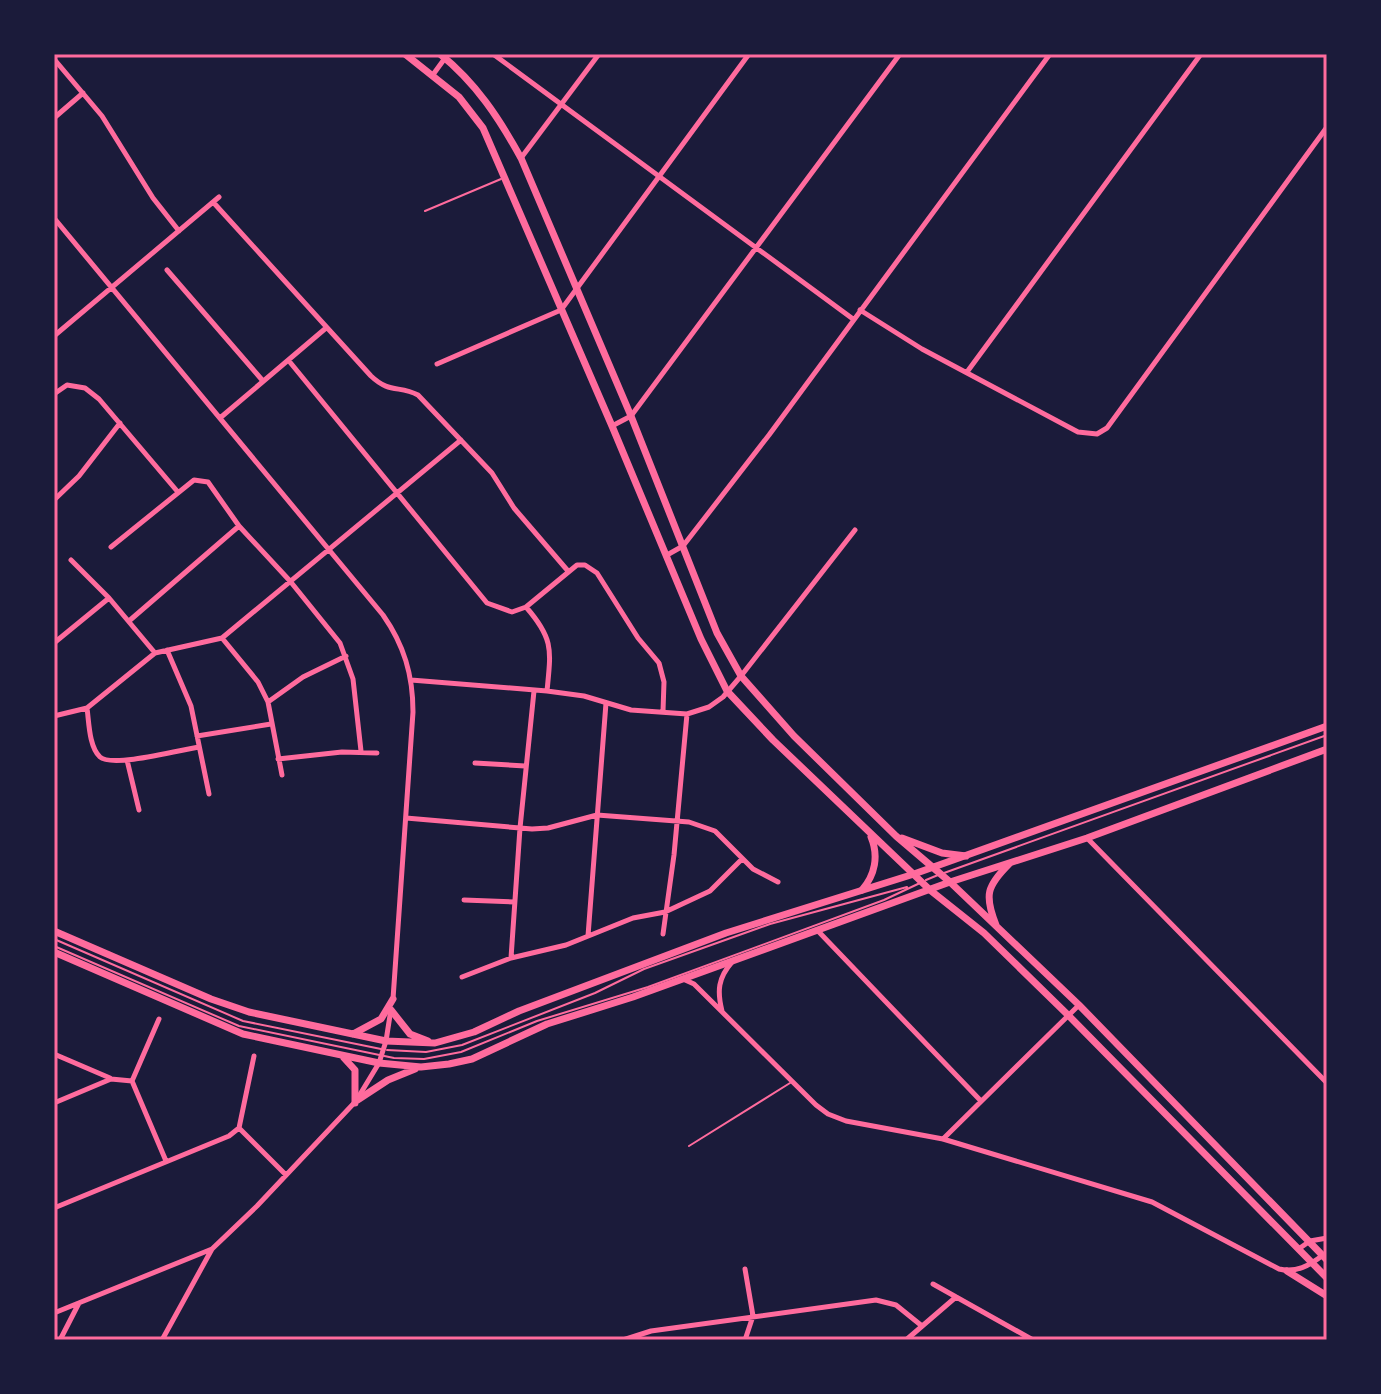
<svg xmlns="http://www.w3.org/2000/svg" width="1381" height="1394" font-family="'Fira Sans',sans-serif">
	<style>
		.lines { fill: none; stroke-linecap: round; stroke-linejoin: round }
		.service { stroke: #ff6b9d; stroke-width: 2 }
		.minor { stroke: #ff6b9d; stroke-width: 5 }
		.secondary { stroke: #ff6b9d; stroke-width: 7 }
		.primary { stroke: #ff6b9d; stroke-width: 7 }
		.neatline { fill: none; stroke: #ff6b9d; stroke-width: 3 }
	</style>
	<rect width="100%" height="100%" fill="#1b1b3a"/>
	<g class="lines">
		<path class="service" d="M 425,211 L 501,179
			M 944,873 L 1327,735
			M 926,880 L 938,875
			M 54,939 L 243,1021 L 381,1049
			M 54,946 L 239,1026 L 394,1058 L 424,1059 L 461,1052 L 537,1021 L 648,987 L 884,900 L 920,883
			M 387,1050 L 426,1052 L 462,1045 L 595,993 L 644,969 L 770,924 L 907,887
			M 689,1146 L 790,1083"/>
		<path class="minor" d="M 493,54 L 853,319
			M 54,59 L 102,116 L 153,198 L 179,231
			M 432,76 L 448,54
			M 54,118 L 83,93
			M 521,158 L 599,54
			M 213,202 L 371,376 C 390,394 399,385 418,395 L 492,473 L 514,508 L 568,571
			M 54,218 L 383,615 C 404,645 413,675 413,712 L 393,999
			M 167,270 L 263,381
			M 860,310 L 922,349 L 1078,432 L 1097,434 L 1107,428 L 1327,127
			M 54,336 L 219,197
			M 289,361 L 487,603 L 512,612 L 526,607 C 554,639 551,650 547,691
			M 437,364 L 561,310 L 749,54
			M 967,372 L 1201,54
			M 54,394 L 67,385 L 85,388 L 99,399 L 177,491
			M 220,418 L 326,328
			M 612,426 L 631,416 L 900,54
			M 54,500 L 79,476 L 120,423
			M 111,547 L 194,480 L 208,482 L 239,526 L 290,581 L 340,643 L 353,679 L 361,751
			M 667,555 L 683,546 L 769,435 L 1050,54
			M 71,560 L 109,598 L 155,653
			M 526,607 L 577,565 L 585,565 L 597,573 L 638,638 L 659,663 L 664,682 L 663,711
			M 129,621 L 239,526
			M 222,638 L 258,682 L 268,702 L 282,775
			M 54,643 L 109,598
			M 167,650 L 191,706 L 209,794
			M 411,680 L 547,691 L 584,696 L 631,710 L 687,714 L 709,707 L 723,697 L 741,676 L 855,530
			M 268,702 L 303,677 L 346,656
			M 87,708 C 89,722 89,747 100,757 C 112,768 180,750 199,747
			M 54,716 L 87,708 L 155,653 L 222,638 L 461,440
			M 197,736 L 271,724
			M 278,759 L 342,752 L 377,753
			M 127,760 L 139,810
			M 475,763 L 525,766
			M 406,818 L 532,829 L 548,828 L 597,815 L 689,822 L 715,831 L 753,869 L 778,882
			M 1087,838 L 1327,1083
			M 464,900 L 514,902
			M 818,931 L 980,1100
			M 663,934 L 674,855 L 687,714
			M 588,936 L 606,703
			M 511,958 L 520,828 L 534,691
			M 462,977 L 511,958 L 566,945 L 633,918 L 665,912 L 710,891 L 742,859
			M 683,979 L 694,984 L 816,1105 L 828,1114 L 846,1121 L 943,1139 L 1152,1202 L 1279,1269 C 1296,1273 1309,1266 1323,1255
			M 722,1011 C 717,991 718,978 732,962
			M 159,1019 L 132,1081 L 166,1161
			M 54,1054 L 110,1078
			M 254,1056 L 239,1128 L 286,1175
			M 54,1103 L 111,1079 L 132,1081
			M 943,1139 L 1079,1005
			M 54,1208 L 229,1136 L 239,1128
			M 1300,1248 L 1310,1241 L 1327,1238
			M 745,1269 L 753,1316 L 745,1340
			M 933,1284 L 1033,1340
			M 54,1313 L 212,1249
			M 60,1340 L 79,1303
			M 162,1340 L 212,1249 L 257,1206 L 356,1101 L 379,1063 L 386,1041 L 391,1009
			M 623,1340 L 651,1331 L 876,1300 L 896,1305 L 922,1326
			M 906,1340 L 956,1297"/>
		<path class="secondary" d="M 54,931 L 211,999 L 249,1012 L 386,1041 L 435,1043 L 474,1032 L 519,1011 L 726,933 L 914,874 L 1327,726
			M 54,952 L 243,1034 L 379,1063 L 421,1067 L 449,1064 L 472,1059 L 547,1024 L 633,997 L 950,882 L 1087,838 L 1327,749
			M 391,1010 L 410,1034 L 428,1041
			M 353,1034 L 381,1019 L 393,999
			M 344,1058 L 355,1070 L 355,1103
			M 356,1101 L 388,1080 L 415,1069"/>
		<path class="primary" d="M 405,54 L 459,97 L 483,128 L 612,426 L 701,639 L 727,691 L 773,740 L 930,890 L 984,933 L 1069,1016 L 1327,1278
			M 440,54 C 476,83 499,118 521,158 L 631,416 L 717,633 L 741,676 L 794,736 L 896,836 L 950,882 L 1079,1005 L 1327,1260
			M 902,838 L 942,853 L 966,856
			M 862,890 C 875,875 879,856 871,837
			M 996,925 C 984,895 987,886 1009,864
			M 1287,1271 L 1327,1296"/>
	</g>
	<rect width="1381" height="1394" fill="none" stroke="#1b1b3a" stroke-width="112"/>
	<rect x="56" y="56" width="1269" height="1282" class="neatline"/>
</svg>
